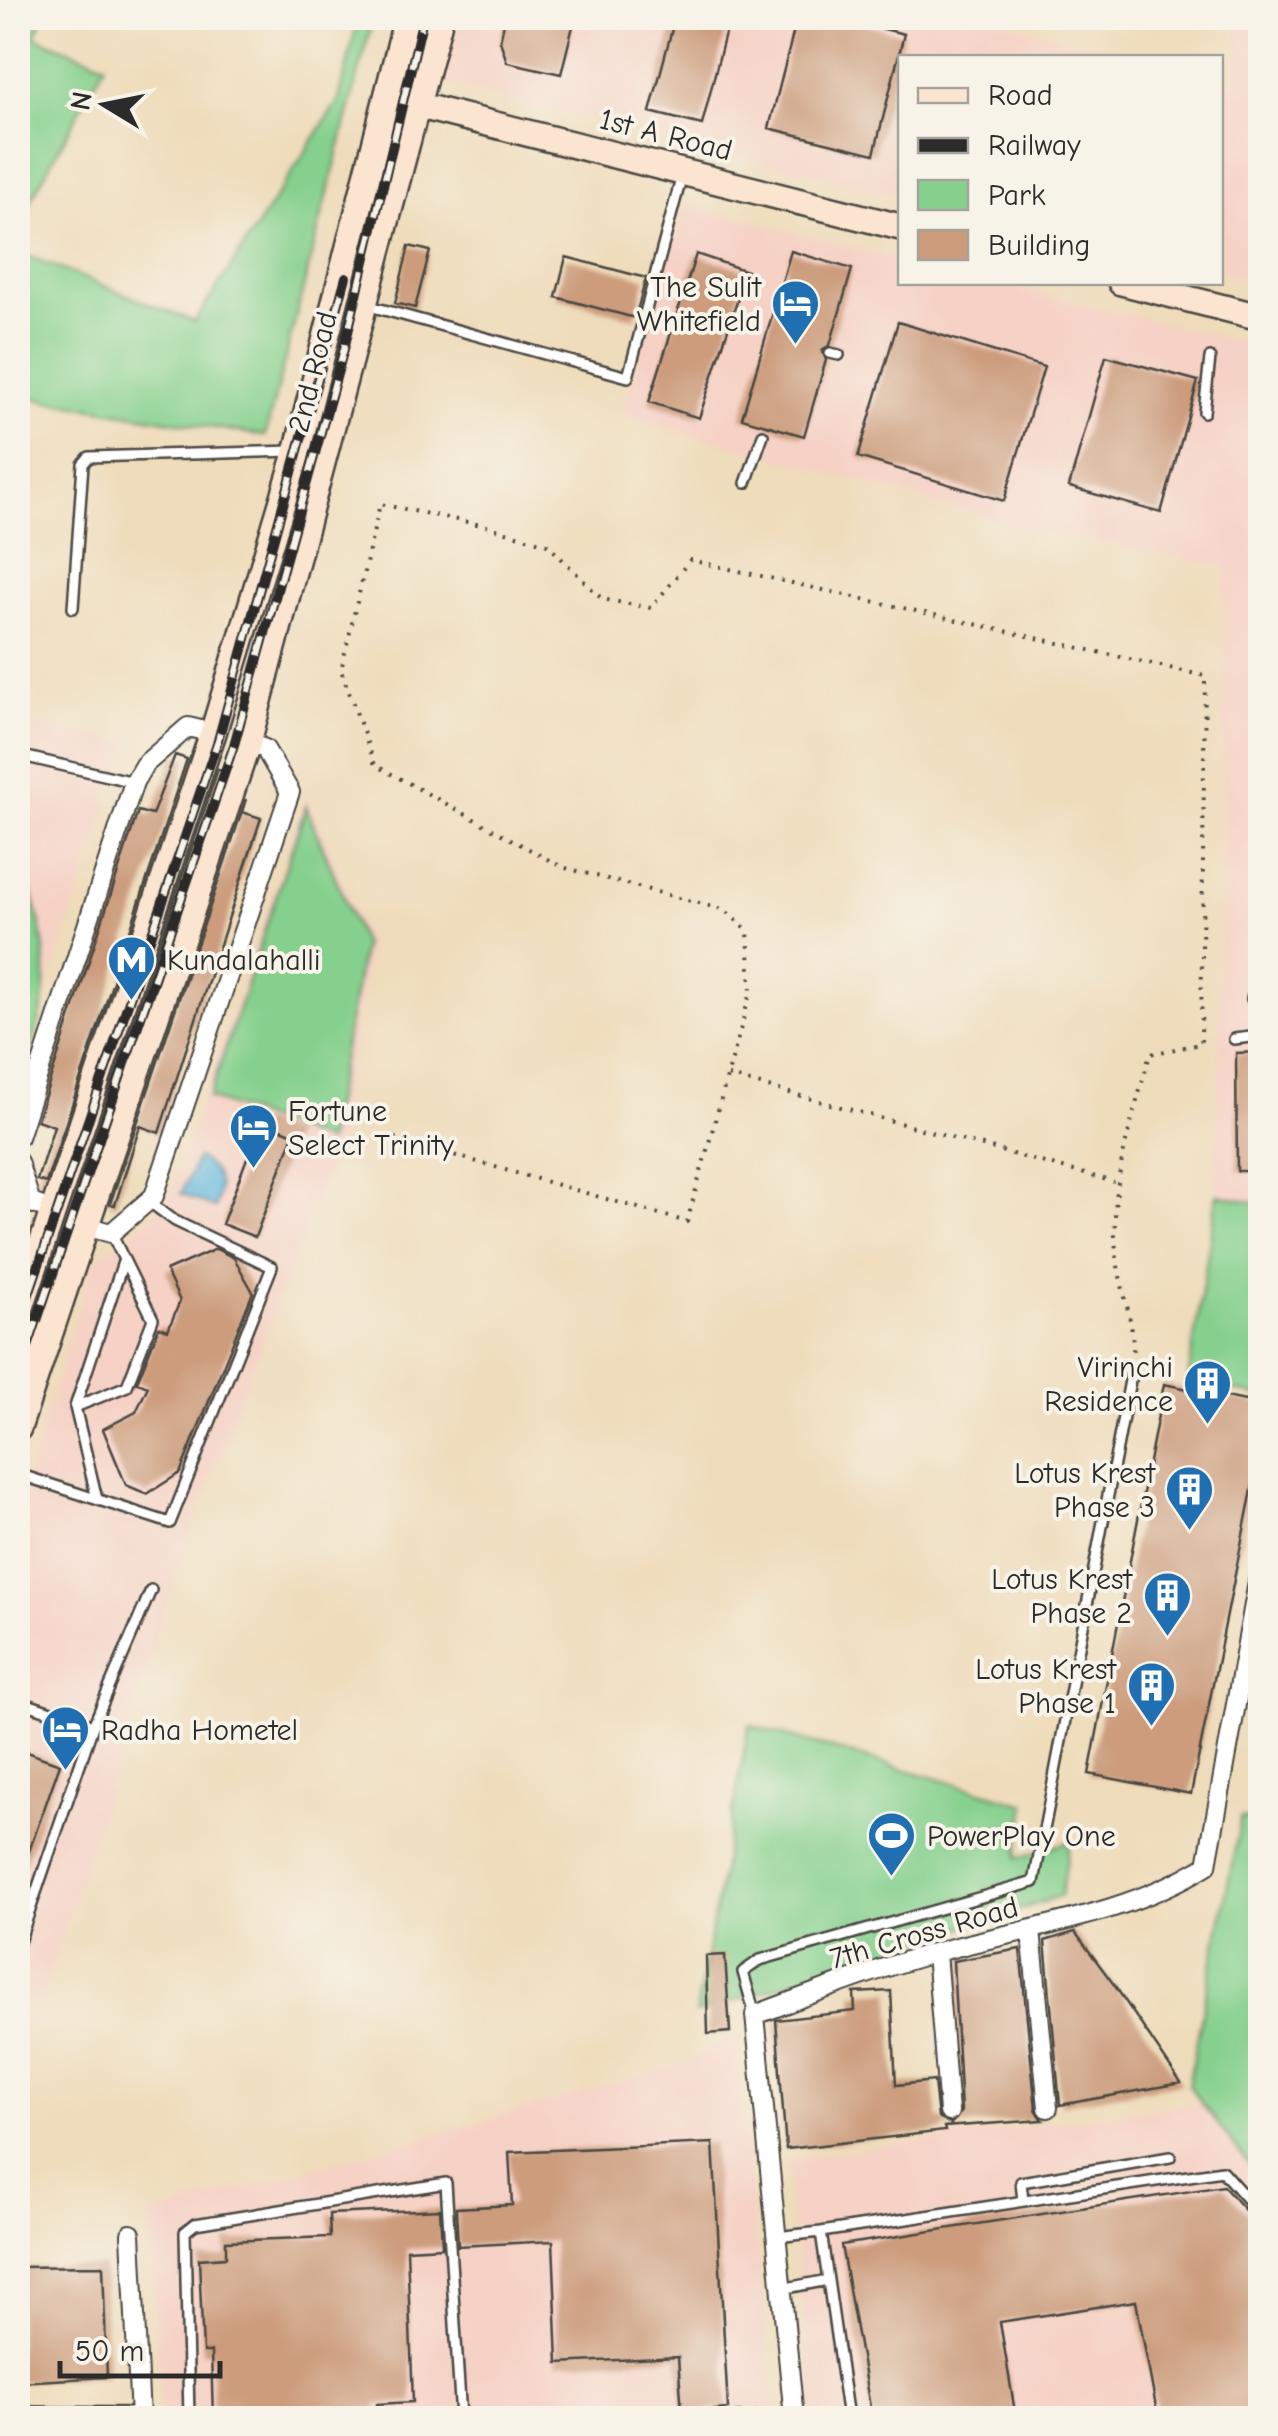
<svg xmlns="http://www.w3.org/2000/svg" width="1278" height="2436" font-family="'Comic Neue',sans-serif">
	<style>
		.built { fill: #f6d1c5 }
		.green { fill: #85d08d; stroke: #587e5c; stroke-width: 2.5 }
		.water { fill: #61b6dd; stroke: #467084; stroke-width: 2.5 }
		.building { fill: #cc9c7d }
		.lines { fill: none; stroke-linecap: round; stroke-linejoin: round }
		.lane-casing { stroke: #484641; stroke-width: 14 }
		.street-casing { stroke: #484641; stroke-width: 22 }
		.secondary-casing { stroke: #484641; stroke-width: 30 }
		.path { stroke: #484641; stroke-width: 4; stroke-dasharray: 2.5 8; stroke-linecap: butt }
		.lane { stroke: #fff; stroke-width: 9 }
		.street { stroke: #fff; stroke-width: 18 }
		.secondary { stroke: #fce5d0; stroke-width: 25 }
		.rail-casing { stroke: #2b2b2b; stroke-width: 10 }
		.rail { stroke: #f7f3e8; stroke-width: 6; stroke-dasharray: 19; stroke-linecap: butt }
		.labels { text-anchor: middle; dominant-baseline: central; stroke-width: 8; stroke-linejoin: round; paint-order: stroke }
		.street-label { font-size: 30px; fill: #2b2b2b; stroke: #f7f3e8 }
		.poi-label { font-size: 30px; fill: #2b2b2b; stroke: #f7f3e8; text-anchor: end }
	</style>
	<rect width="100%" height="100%" fill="#f7f3e8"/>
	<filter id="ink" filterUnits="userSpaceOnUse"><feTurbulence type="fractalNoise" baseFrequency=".01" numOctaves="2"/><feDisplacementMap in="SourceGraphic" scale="20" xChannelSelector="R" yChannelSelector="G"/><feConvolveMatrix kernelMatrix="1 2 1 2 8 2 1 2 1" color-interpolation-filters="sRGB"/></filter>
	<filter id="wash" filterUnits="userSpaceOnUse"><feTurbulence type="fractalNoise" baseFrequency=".0048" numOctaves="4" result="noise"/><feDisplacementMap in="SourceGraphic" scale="40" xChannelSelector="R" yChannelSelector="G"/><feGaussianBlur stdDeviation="2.25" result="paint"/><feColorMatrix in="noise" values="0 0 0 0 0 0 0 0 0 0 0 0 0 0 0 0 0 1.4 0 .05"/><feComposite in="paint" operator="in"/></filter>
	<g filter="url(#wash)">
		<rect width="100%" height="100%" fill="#efdcbb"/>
		<path class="built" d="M 460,18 L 987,18 L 1133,57 L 900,58 L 900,196 L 443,82 Z
			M 1238,18 L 1260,18 L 1260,284 L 1221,273 L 1221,81 L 1238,85 Z
			M 683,204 L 900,259 L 900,282 L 993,283 L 1260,346 L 1260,1203 L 1217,1195 L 1225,567 L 1017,526 L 622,414 Z
			M 18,720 L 130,744 L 113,776 L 105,802 L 107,810 L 18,1073 Z
			M 307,794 L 369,945 L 339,1138 L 184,1549 L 41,2003 L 18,1996 L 18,1504 L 93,1264 L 167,1204 Z
			M 735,2038 L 775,2418 L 162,2418 L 150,2215 L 681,2065 Z
			M 1199,2102 L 1260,2179 L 1260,2418 L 813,2418 L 787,2160 Z"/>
		<path class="green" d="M 18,18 L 43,18 L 35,37 L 105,64 L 18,224 Z
			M 358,18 L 373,18 L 265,436 L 18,396 L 18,252 L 195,322 L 339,100 Z
			M 306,806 L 363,945 L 327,1142 L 209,1098 Z
			M 18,863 C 49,919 59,1011 18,1067 Z
			M 1217,1195 L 1260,1203 L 1260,1397 L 1188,1378 Z
			M 749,1725 L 1026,1804 L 1017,1859 L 1070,1841 L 1061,1896 L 696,2013 Z
			M 1241,1818 L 1260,1821 L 1260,2179 L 1188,2085 Z"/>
		<path class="water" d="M 197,1158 C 219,1170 223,1184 215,1208 L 181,1194 Z"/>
		<g id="blocks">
			<path class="building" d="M 505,18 L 575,18 L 561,74 L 507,62 L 500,41 Z
				M 675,18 L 729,18 L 702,125 L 650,112 Z
				M 797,18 L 840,18 L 904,34 L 874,154 L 769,128 Z
				M 409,246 L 430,251 L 415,308 L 395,303 Z
				M 791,251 L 852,269 L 830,345 L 822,350 L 826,360 L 804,436 L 742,418 Z
				M 696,254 L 747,271 L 699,418 L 649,402 Z
				M 566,257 L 646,278 L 635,318 L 556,297 Z
				M 898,322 L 1044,367 L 1004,501 L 858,457 Z
				M 1106,356 L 1198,381 L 1161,513 L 1069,487 Z
				M 175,755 L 187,759 L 46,1183 L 37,1180 L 54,1126 L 37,1120 L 138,811 L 152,815 Z
				M 218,769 L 222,770 L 76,1193 Z
				M 246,799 L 242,812 L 261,818 L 159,1133 L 140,1126 L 115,1205 L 110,1204 Z
				M 1260,1052 L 1260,1171 L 1237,1171 L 1236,1053 Z
				M 261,1121 L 294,1134 L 255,1237 L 222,1224 Z
				M 216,1249 L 234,1258 L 253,1292 L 180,1473 L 147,1494 L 126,1485 L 103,1429 L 136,1412 L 148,1386 L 137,1382 L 159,1327 L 168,1330 L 180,1301 L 166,1271 Z
				M 1164,1384 L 1260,1404 L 1260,1450 L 1191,1794 L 1089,1774 Z
				M 18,1749 L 60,1764 L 20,1877 L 18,1877 Z
				M 1075,1932 L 1115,1986 L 1181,2083 L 1060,2105 L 1045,1941 Z
				M 1020,1949 L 1036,2109 L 1043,2120 L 944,2127 L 945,2131 L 786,2149 L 776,2020 L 855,2011 L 854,1993 L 891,1991 L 896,2085 L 934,2081 L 938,2118 L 951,2124 L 961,2111 L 953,1961 Z
				M 725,1955 L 730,2032 L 708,2034 L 706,1956 Z
				M 713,2143 L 728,2409 L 682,2413 L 678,2357 L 558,2363 L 553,2241 L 458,2246 L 456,2208 L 512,2205 L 509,2152 Z
				M 1223,2186 L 1260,2227 L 1260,2418 L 1158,2418 L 1136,2301 L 1000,2322 L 1016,2418 L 872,2418 L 841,2245 Z
				M 440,2209 L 442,2247 L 407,2249 L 413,2402 L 377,2404 L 378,2418 L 213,2418 L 211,2352 L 203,2352 L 199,2259 L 226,2257 L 226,2241 L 330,2237 L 329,2214 Z
				M 103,2266 L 107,2377 L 18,2382 L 18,2267 Z"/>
		</g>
	</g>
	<g filter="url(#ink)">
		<use href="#blocks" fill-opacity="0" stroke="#484641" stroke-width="2.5"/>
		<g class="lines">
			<defs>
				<path id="lane" d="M 366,305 L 628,377 L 682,175
					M 830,353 L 839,355
					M 1204,412 L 1210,358
					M 746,483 L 763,435
					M 73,608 L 83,464 L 89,457 L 292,451
					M 18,755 L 134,782
					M 1260,976 L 1252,999 L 1260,1017
					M 1234,1039 L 1260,1036
					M 18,1239 L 39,1246
					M 75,1407 L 127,1386 L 153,1319 L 111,1233
					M 18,1474 L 170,1523 L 272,1267 L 175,1221 L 148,1201
					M 97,1499 L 75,1407 L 123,1262
					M 18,1701 L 93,1726 L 18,1945
					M 93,1726 L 151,1590
					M 755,2015 L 743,1972 L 760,1960 L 1034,1882 L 1132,1370
					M 1023,2201 L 1021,2182 L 1170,2157
					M 776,2237 L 821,2232
					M 781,2289 L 828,2280
					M 18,2412 L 140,2413
					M 755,2417 L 793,2413
					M 189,2418 L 185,2232 L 195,2224 L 446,2183 L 461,2418
					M 738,2418 L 755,2418
					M 848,2418 L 821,2232 L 1222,2171 L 1260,2214"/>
				<path id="street" d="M 18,1137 L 134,782 L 144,765 L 188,727 L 213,733
					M 18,1162 L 31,1203 L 55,1211
					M 85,1226 L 111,1233 L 154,1196 L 290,792 L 265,749 L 248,742
					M 1031,1930 L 1048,2108
					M 936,1953 L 949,2112
					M 131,2234 L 140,2418
					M 794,2418 L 755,2015 C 814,1993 875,1969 937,1952 C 1025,1928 1128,1915 1207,1865 L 1260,1571"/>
				<path id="secondary" d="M 416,105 L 900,227
					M 1121,282 L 1260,317
					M 18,1316 L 213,733 L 295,460 L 407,18
					M 18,1428 L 248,742 L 440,18"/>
			</defs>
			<use href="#lane" class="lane-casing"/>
			<use href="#street" class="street-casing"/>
			<use href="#secondary" class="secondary-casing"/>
			<path class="path" d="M 728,1076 L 1114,1182
				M 394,1138 L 687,1222 L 751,991 L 748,931 L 725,910 L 562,867 L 375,765 L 341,670 L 380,504 L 486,526 L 547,544 L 602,599 L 651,608 L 690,560 L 1205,676 L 1201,1044 L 1150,1054 C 1133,1119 1109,1182 1116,1250 C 1119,1287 1135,1320 1133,1356
				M 1199,1751 L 1209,1753"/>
			<use href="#lane" class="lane"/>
			<use href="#street" class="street"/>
			<use href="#secondary" class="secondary"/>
			<defs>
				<path id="rail" d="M 18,1326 L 218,740 L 346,277
					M 18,1376 L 234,745 L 344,349 L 423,18"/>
			</defs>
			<use href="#rail" class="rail-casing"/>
			<use href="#rail" class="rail"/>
		</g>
	</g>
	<defs>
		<symbol id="hotel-pin" viewBox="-11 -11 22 30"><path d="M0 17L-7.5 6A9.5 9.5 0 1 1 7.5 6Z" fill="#1f6fb2" stroke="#f7f3e8"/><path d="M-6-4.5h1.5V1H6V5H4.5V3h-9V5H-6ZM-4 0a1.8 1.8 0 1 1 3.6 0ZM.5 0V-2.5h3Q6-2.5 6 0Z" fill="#fff"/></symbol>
		<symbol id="metro-pin" viewBox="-11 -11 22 30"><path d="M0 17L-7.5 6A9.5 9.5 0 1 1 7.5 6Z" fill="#1f6fb2" stroke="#f7f3e8"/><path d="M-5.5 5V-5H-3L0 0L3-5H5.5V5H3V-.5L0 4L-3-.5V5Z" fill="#fff"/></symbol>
		<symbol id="building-pin" viewBox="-11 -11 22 30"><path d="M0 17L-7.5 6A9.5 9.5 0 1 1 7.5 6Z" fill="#1f6fb2" stroke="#f7f3e8"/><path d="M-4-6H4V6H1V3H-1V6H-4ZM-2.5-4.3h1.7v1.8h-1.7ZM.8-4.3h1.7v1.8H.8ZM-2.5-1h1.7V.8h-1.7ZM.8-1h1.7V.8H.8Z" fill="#fff"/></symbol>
		<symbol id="stadium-pin" viewBox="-11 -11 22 30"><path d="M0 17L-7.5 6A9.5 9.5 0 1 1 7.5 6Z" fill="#1f6fb2" stroke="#f7f3e8"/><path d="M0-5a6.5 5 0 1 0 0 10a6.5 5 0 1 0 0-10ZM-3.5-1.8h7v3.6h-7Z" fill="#fff"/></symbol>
	</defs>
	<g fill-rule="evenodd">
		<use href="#hotel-pin" x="768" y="276" width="55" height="75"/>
		<use href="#metro-pin" x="104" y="932" width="55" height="75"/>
		<use href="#hotel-pin" x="226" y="1100" width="55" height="75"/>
		<use href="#building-pin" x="1180" y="1356" width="55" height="75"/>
		<use href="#building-pin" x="1162" y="1462" width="55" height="75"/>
		<use href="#building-pin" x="1140" y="1568" width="55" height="75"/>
		<use href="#building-pin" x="1124" y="1658" width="55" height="75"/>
		<use href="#hotel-pin" x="38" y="1702" width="55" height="75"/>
		<use href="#stadium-pin" x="864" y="1808" width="55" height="75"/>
	</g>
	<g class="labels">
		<g class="street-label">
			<text transform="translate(666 135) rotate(14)">1st A Road</text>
			<text transform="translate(313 372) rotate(-76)">2nd Road</text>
			<text transform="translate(924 1933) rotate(-16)">7th Cross Road</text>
		</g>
		<g class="poi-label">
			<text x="761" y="287">The Sulit<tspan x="761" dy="34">Whitefield</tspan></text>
			<text x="167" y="960" text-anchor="start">Kundalahalli</text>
			<text x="288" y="1111" text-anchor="start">Fortune<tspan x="288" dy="34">Select Trinity</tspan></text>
			<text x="1173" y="1367">Virinchi<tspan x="1173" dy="34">Residence</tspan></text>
			<text x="1155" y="1473">Lotus Krest<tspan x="1155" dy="34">Phase 3</tspan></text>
			<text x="1132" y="1579">Lotus Krest<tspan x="1132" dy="34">Phase 2</tspan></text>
			<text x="1116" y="1669">Lotus Krest<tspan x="1116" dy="34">Phase 1</tspan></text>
			<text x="101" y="1730" text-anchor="start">Radha Hometel</text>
			<text x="927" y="1836" text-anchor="start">PowerPlay One</text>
		</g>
	</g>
	<rect width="1278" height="2436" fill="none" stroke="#f7f3e8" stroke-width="60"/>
	<rect x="898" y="55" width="325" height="230" fill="#f7f3e8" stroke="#a5a39c" stroke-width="2.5"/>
	<rect x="918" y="88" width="50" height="15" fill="#fce5d0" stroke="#a5a39c" stroke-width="2.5"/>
	<text x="988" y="105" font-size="30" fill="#2b2b2b">Road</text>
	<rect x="918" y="138" width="50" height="15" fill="#2b2b2b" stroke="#a5a39c" stroke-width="2.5"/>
	<text x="988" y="155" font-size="30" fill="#2b2b2b">Railway</text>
	<rect x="918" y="180" width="50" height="30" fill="#85d08d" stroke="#a5a39c" stroke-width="2.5"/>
	<text x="988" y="205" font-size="30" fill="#2b2b2b">Park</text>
	<rect x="918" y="230" width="50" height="30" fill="#cc9c7d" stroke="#a5a39c" stroke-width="2.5"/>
	<text x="988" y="255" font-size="30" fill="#2b2b2b">Building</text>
	<g transform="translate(105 105) rotate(280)" stroke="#f7f3e8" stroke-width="8" paint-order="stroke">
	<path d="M0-8L18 38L0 25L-18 38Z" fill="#2b2b2b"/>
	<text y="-15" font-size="28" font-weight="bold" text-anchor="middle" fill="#2b2b2b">N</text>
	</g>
	<path d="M60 2361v15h160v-15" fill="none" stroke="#2b2b2b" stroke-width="5"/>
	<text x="75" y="2361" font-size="30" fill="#2b2b2b" stroke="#f7f3e8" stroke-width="8" paint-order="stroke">50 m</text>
</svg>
